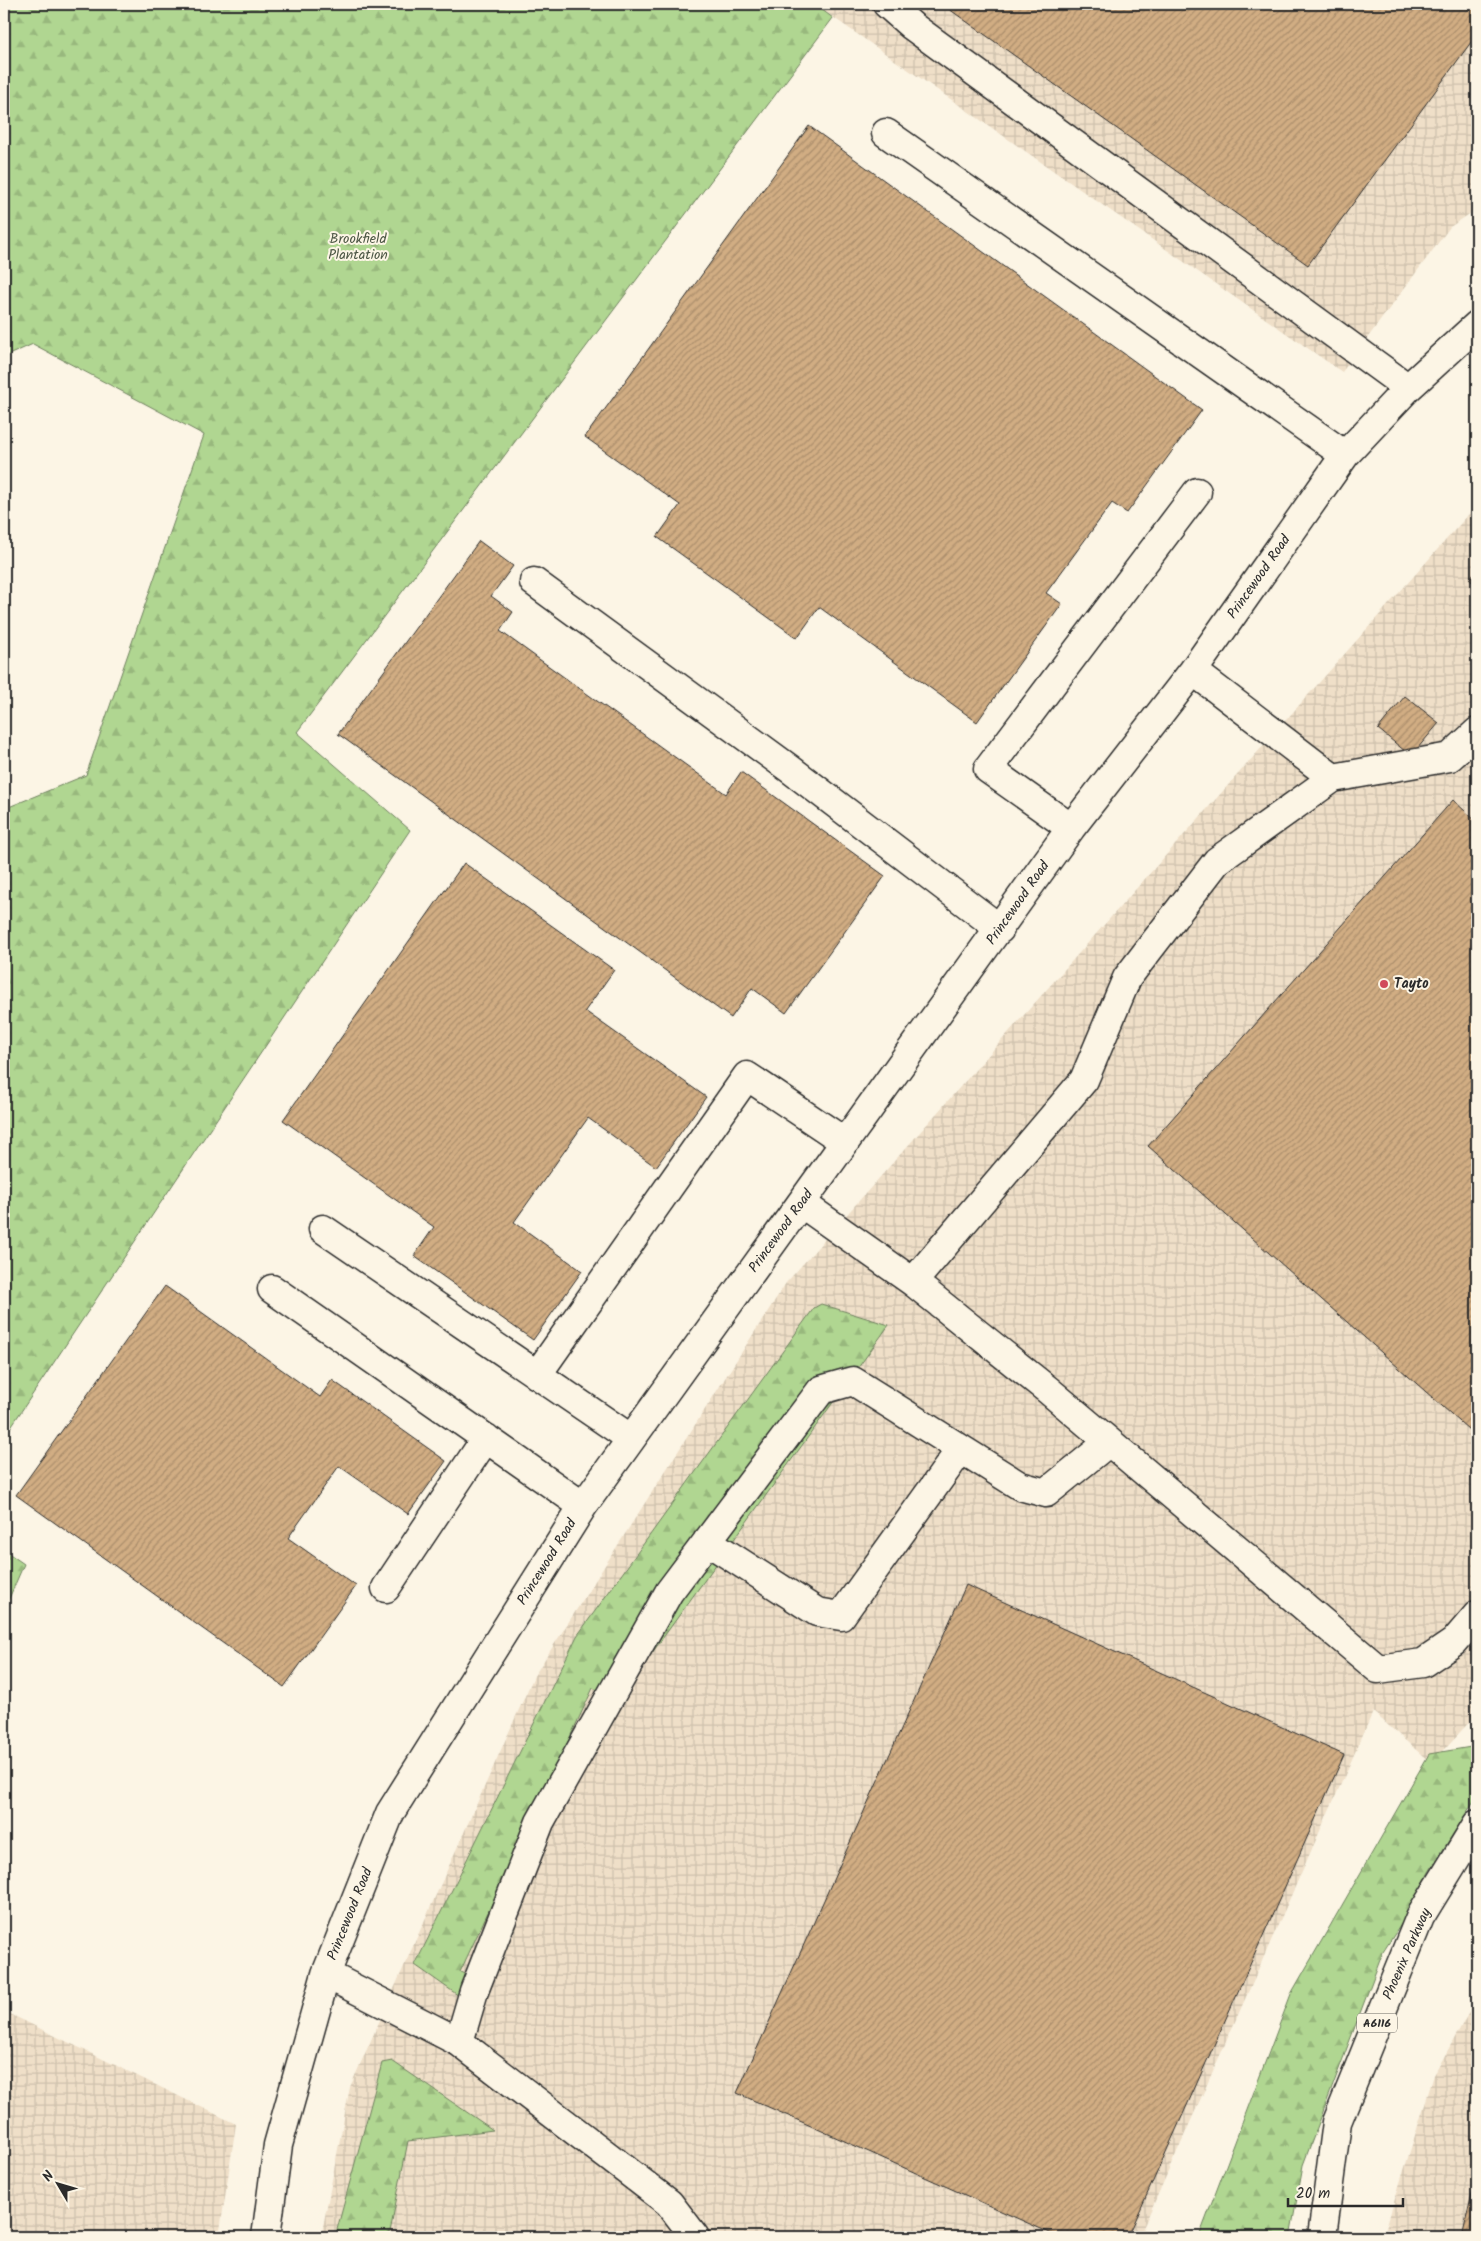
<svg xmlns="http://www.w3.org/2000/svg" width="1481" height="2241" font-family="Kalam,sans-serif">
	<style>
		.industrial { fill: url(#industrial-grid) }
		.forest { fill: url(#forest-firs); stroke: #6e805e }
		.building { fill: url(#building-hatch); stroke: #2b2b2b }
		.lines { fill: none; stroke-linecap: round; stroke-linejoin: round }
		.minor-casing { stroke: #2b2b2b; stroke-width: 31 }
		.major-casing { stroke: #2b2b2b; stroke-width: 31 }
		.minor { stroke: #fcf5e5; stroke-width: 28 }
		.major { stroke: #fcf5e5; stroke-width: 28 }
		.poi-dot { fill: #d1495b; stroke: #fcf5e5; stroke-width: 2 }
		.labels { text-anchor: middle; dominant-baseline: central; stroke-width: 4; stroke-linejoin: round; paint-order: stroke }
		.shield { fill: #fcf5e5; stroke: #6a6863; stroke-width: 1 }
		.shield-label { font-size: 12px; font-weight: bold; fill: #2b2b2b }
		.park-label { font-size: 14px; fill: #4c5644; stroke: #fcf5e5 }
		.street-label { font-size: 14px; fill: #2b2b2b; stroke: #fcf5e5 }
		.poi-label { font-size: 14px; font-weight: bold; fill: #2b2b2b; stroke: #fcf5e5; text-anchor: start }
	</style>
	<defs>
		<pattern id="industrial-grid" width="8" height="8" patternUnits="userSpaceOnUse" patternTransform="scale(1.25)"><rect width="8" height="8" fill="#efdfc8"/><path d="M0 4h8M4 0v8" fill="none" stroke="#cdc0ac"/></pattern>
		<pattern id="forest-firs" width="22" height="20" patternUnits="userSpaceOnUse" patternTransform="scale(1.25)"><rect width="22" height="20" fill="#b0d691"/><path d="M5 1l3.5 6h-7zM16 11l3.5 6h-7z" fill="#98b87d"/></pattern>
		<pattern id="building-hatch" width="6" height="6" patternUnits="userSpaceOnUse" patternTransform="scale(1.25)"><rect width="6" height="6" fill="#d1ad83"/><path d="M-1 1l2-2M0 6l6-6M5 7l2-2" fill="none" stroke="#aa8d6b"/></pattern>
	</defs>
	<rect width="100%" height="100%" fill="#fcf5e5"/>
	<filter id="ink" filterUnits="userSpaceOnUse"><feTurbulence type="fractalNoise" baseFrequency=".02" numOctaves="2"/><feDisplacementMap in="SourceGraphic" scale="10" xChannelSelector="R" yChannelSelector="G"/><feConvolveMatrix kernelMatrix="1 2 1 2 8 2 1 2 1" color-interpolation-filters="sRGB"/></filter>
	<g filter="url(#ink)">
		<path class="industrial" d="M 814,4 L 1477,4 L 1477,209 L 1450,227 L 1342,372 Z
			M 1477,505 L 1477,1714 L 1431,1763 L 1373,1712 L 1139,2237 L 321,2237 L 350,2087 L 534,1676 L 786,1283 Z
			M 1477,1998 L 1477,2237 L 1383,2237 L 1434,2075 Z
			M 4,2011 L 236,2124 L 219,2237 L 4,2237 Z"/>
		<path class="forest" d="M 4,4 L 814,4 L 833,18 L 297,732 L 410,830 L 4,1437 L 4,809 L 86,775 L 204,435 L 33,344 L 4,357 Z
			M 821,1304 L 889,1325 L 618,1700 L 593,1688 L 460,1972 L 486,1983 L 469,2003 L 415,1965 L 577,1636 L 814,1308 Z
			M 4,1550 L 24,1564 L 4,1610 Z
			M 1477,1741 L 1477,1796 L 1429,1872 L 1407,1915 L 1383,1952 L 1303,2165 L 1290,2237 L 1199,2237 L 1291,1994 L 1429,1754 L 1471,1747 Z
			M 392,2061 L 493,2130 L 408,2141 L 389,2237 L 335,2237 L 382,2063 Z"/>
		<path class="building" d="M 942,4 L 1477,4 L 1477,34 L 1308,265 Z
			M 809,126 L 1202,410 L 1127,513 L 1112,503 L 1046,593 L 1062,604 L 977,722 L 819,607 L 797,638 L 657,537 L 680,505 L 585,437 Z
			M 479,541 L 513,566 L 491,596 L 513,612 L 500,631 L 726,794 L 741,772 L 885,876 L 786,1013 L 752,988 L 731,1018 L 338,734 Z
			M 1477,570 L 1477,586 L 1469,579 Z
			M 1405,696 L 1439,723 L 1411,756 L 1378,729 Z
			M 1453,800 L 1477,822 L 1477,1437 L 1148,1146 Z
			M 464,863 L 614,970 L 585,1011 L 706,1097 L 656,1167 L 588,1118 L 514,1222 L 582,1271 L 533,1340 L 414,1256 L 434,1227 L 283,1120 Z
			M 165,1286 L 320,1397 L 332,1380 L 446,1461 L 408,1514 L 339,1466 L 288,1538 L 356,1586 L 284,1687 L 16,1495 Z
			M 966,1585 L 1344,1755 L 1128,2237 L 1059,2237 L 737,2093 Z
			M 1477,2172 L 1477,2237 L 1462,2237 Z"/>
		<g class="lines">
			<defs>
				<path id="minor" d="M 887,4 L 912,26 L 1408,388
					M 886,133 L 1345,455
					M 534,582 L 790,769 L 1000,929
					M 1193,671 L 1333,778
					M 1071,828 L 988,769 L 1197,492
					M 801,1203 L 913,1282 L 1048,1390 L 1378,1669 L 1423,1663 L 1454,1642 L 1477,1615
					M 323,1229 L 630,1438
					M 913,1282 L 1084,1080 L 1127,978 L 1217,861 L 1333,778 L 1450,757 L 1477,732
					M 272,1289 L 583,1506
					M 537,1375 L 747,1076 L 845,1142
					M 707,1541 L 817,1612 L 841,1616 L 961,1449
					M 386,1588 L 486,1438
					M 326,1974 L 459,2042 L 669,2203 L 695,2237
					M 459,2042 L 474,1991 L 540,1822 L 669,1592 L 821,1390 L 853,1381 L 1020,1486 L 1046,1493 L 1109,1442
					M 266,2237 L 278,2145 L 326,1974 L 390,1813 L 583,1506 L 1071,828 L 1193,671 L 1345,455 L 1408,388 L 1477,325"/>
				<path id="major" d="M 1322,2237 L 1337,2122 L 1420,1917 L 1477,1824"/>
			</defs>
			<use href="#minor" class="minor-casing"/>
			<use href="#major" class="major-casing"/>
			<use href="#minor" class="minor"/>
			<use href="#major" class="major"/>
		</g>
	</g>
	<circle class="poi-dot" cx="1384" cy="984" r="5"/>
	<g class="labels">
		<rect class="shield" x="1357" y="2013.5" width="40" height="19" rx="4"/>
		<g class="shield-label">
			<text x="1377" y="2023">A6116</text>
		</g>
		<g class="park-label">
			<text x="358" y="239">Brookfield<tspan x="358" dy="16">Plantation</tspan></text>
		</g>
		<g class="street-label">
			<text transform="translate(1259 577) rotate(-55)">Princewood Road</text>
			<text transform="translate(1018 903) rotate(-55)">Princewood Road</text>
			<text transform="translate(781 1231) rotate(-54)">Princewood Road</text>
			<text transform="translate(547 1562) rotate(-58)">Princewood Road</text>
			<text transform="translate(350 1914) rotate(-68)">Princewood Road</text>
			<text transform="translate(1407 1954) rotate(-66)">Phoenix Parkway</text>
		</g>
		<g class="poi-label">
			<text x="1394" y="984">Tayto</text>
		</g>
	</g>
	<rect width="1481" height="2241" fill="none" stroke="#fcf5e5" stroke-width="20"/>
	<rect x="10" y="10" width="1461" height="2221" fill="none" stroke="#2b2b2b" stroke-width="2" filter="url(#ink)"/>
	<g transform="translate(58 2184) rotate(308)" stroke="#fcf5e5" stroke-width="4" paint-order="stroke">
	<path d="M0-4L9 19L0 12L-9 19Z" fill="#2b2b2b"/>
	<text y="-8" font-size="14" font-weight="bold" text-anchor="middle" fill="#2b2b2b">N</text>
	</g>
	<path d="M1288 2198v8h115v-8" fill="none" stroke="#2b2b2b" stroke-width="2.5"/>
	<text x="1296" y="2198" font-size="15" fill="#2b2b2b" stroke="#fcf5e5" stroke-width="4" paint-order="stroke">20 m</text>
</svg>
